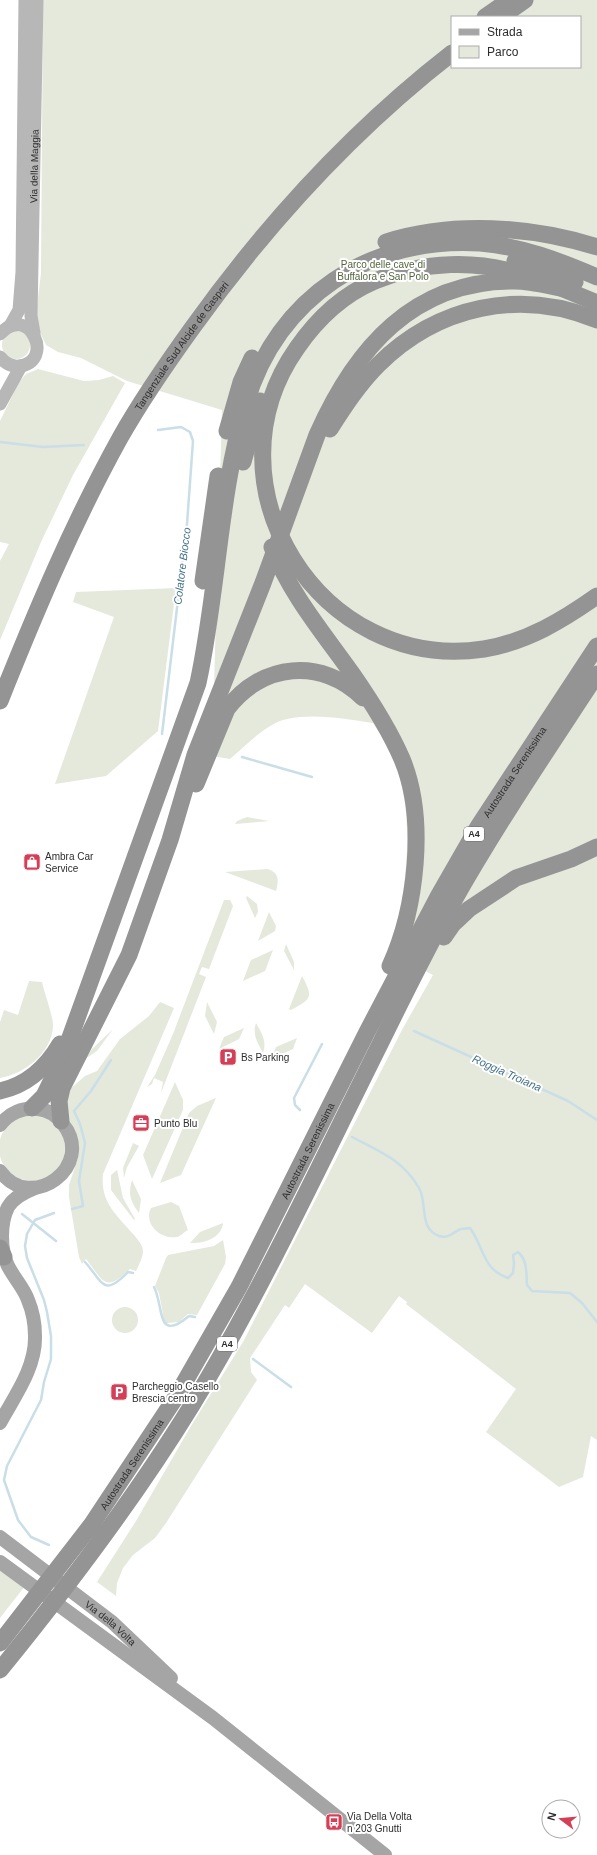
<svg xmlns="http://www.w3.org/2000/svg" width="597" height="1855" font-family="Helvetica,sans-serif">
	<style>
		.green { fill: #e4e9db; fill-rule: evenodd }
		.lines { fill: none; stroke-linecap: round; stroke-linejoin: round }
		.stream { stroke: #c9dee7; stroke-width: 2.5 }
		.secondary { stroke: #b7b7b7; stroke-width: 13 }
		.primary { stroke: #a5a5a5; stroke-width: 14 }
		.highway { stroke: #949494; stroke-width: 17 }
		.labels { text-anchor: middle; dominant-baseline: central; stroke-width: 4; stroke-linejoin: round; paint-order: stroke }
		.shield { fill: #fff; stroke: #6c6c6c; stroke-width: 1 }
		.shield-label { font-size: 9px; font-weight: bold; fill: #2d2d2d }
		.street-label { font-size: 10px; fill: #2d2d2d; stroke: #fff }
		.park-label { font-size: 10px; fill: #53643e; stroke: #fff }
		.poi-label { font-size: 10px; fill: #2d2d2d; stroke: #fff; text-anchor: start }
		.water-label { font-size: 11px; font-style: italic; fill: #427287; stroke: #fff }
	</style>
	<rect width="100%" height="100%" fill="#fff"/>
	<path class="green" d="M 43,0 L 597,0 L 597,1440 L 591,1436 L 583,1477 L 559,1487 L 486,1432 L 516,1389 L 406,1304 L 407,1302 L 399,1296 L 372,1333 L 305,1284 L 289,1308 L 285,1305 L 250,1358 L 251,1372 L 257,1380 L 166,1523 L 155,1538 L 133,1555 L 123,1568 L 117,1583 L 116,1596 L 97,1582 L 136,1521 L 191,1426 L 243,1342 L 403,1028 L 433,975 L 390,953 C 393,938 399,923 401,908 C 409,856 413,796 388,746 C 385,738 378,731 373,723 C 346,719 315,713 287,719 C 267,723 245,746 230,759 L 212,756 L 222,410 L 127,381 L 81,358 L 58,352 L 46,345 L 37,326 L 36,315 L 41,273 ZM 452,17 L 580,17 L 580,67 L 452,67 Z
		M2 345a14 14 0 1 1 28 0a14 14 0 1 1-28 0Z
		M 38,369 L 84,381 L 99,380 L 113,376 L 125,383 L 73,475 L 41,542 L 0,640 L 0,561 L 9,544 L 0,542 L 0,421 L 19,382 L 26,374 Z
		M 176,588 L 158,731 L 106,776 L 55,784 L 114,617 L 73,602 L 76,592 Z
		M 247,817 L 269,821 L 270,821 L 235,824 L 237,821 Z
		M 268,869 C 279,873 279,880 276,891 L 225,872 Z
		M 247,896 L 257,904 L 258,912 L 255,918 L 246,898 Z
		M 224,900 L 230,900 L 233,906 L 209,969 L 202,967 L 199,974 L 206,977 L 161,1093 L 163,1082 L 154,1078 L 152,1084 L 147,1087 L 155,1075 L 173,1034 Z
		M 269,912 L 276,926 L 275,931 L 258,941 Z
		M 286,944 L 294,962 L 294,970 L 284,951 Z
		M 273,950 L 265,971 L 243,981 L 251,960 Z
		M 302,976 C 314,998 311,999 291,1010 L 289,1009 Z
		M 29,981 L 42,982 C 44,992 54,1018 53,1027 C 51,1054 24,1074 0,1078 L 0,1022 L 4,1010 L 18,1015 Z
		M 160,1002 L 174,1008 L 103,1174 C 100,1203 117,1215 134,1235 C 137,1239 143,1245 143,1251 C 143,1257 139,1265 136,1271 L 130,1269 C 105,1293 104,1282 86,1259 L 82,1264 L 79,1257 L 69,1197 L 69,1185 L 78,1158 L 79,1147 L 77,1136 L 69,1119 L 66,1103 L 69,1090 L 85,1076 L 97,1071 L 120,1039 L 149,1016 Z
		M 207,1002 L 217,1022 L 214,1034 L 205,1016 Z
		M 256,1023 C 262,1034 267,1041 263,1053 C 258,1043 252,1035 256,1023 Z
		M 244,1028 L 239,1039 L 219,1049 L 224,1037 Z
		M 113,1029 L 97,1051 L 85,1059 L 92,1049 Z
		M 297,1038 L 293,1049 L 271,1059 L 276,1047 Z
		M 175,1082 L 183,1100 L 183,1110 L 152,1179 L 143,1155 Z
		M 216,1098 L 181,1175 L 160,1183 L 189,1113 L 197,1106 Z
		M-1 1148a33 33 0 1 1 66 0a33 33 0 1 1-66 0Z
		M 133,1143 L 139,1146 L 127,1167 L 124,1178 L 123,1168 Z
		M 117,1170 L 123,1198 L 135,1219 L 134,1220 L 111,1190 L 111,1175 Z
		M 132,1180 L 141,1199 L 139,1213 C 130,1201 128,1194 132,1180 Z
		M 171,1202 L 179,1206 L 188,1230 C 184,1232 181,1236 177,1237 C 161,1240 143,1224 151,1208 Z
		M 223,1223 C 222,1238 203,1244 190,1243 L 200,1232 Z
		M 223,1240 L 226,1257 L 225,1264 L 197,1315 L 188,1314 L 179,1322 L 167,1323 L 164,1320 L 159,1293 L 155,1286 L 166,1258 L 168,1255 L 214,1246 Z
		M112 1320a13 13 0 1 1 26 0a13 13 0 1 1-26 0Z
		M 0,1567 L 25,1586 L 0,1618 Z"/>
	<g class="lines">
		<path class="stream" d="M 158,430 L 181,427 L 190,432 L 193,441 L 187,524 L 162,734
			M 0,442 L 43,447 L 84,445
			M 242,757 L 312,777
			M 414,1031 L 568,1101 L 597,1120
			M 300,1110 L 295,1105 L 294,1098 L 322,1044
			M 352,1137 C 379,1151 403,1160 419,1188 C 428,1203 418,1228 439,1236 C 449,1239 453,1232 461,1229 C 464,1228 467,1229 470,1228 C 484,1247 482,1269 508,1278 L 513,1273 L 514,1263 L 513,1255 L 518,1252 C 528,1261 526,1273 527,1285 L 532,1291 L 570,1293 L 582,1303 L 597,1322
			M 72,1209 L 83,1206 L 79,1181 L 85,1143 L 80,1124 L 74,1111 L 91,1091 L 111,1060
			M 22,1214 L 56,1241
			M 85,1262 C 103,1282 103,1298 128,1272 L 133,1273
			M 154,1287 C 164,1306 156,1344 189,1316 L 195,1317
			M 253,1359 L 291,1387
			M 49,1545 L 31,1537 L 18,1520 L 4,1480 L 7,1466 L 41,1400 L 44,1382 L 51,1359 L 51,1336 L 47,1312 L 44,1300 L 27,1258 L 25,1246 L 27,1234 L 35,1220 L 54,1213"/>
		<g class="secondary">
			<path d="M 10,326 L 19,310 L 22,272 L 25,0"/>
			<path id="s1" d="M 34,333 L 31,316 L 37,0"/>
			<path d="M 0,334 C 29,302 56,362 19,366 C 11,367 5,363 0,357"/>
			<path d="M 0,404 L 21,366"/>
		</g>
		<g class="primary">
			<path d="M 0,1125 C 9,1113 23,1107 38,1109 C 48,1110 57,1116 63,1124 C 96,1166 31,1214 0,1171"/>
			<path d="M 0,1423 C 14,1397 36,1368 35,1336 C 35,1324 33,1312 28,1300 C 24,1288 14,1278 8,1266 C 0,1250 0,1223 8,1207 C 14,1197 25,1192 35,1188"/>
			<path id="s2" d="M 0,1537 L 112,1622 L 171,1678"/>
			<path d="M 0,1562 L 213,1718 L 385,1855"/>
		</g>
		<g class="highway">
			<path d="M 485,17 L 508,1"/>
			<path d="M 501,17 L 525,0"/>
			<path d="M 386,242 C 453,221 531,226 597,247"/>
			<path d="M 515,261 L 575,282"/>
			<path d="M 527,276 C 478,259 423,261 375,281 C 342,295 317,319 297,348 C 201,484 320,674 484,649 C 527,642 563,620 597,596"/>
			<path d="M 556,286 L 597,303"/>
			<path d="M 330,429 C 344,407 359,384 378,365 C 437,306 520,288 597,320"/>
			<path d="M 227,431 L 241,382 L 252,358"/>
			<path d="M 243,462 L 260,401"/>
			<path d="M 272,547 C 290,594 324,634 353,675 C 371,701 389,729 402,759 C 427,819 416,909 390,966"/>
			<path d="M 203,581 L 218,476"/>
			<path id="s3" d="M 0,701 C 36,611 73,523 120,438 C 142,399 167,363 193,327 C 266,225 353,130 452,53"/>
			<path d="M 196,784 L 227,709 C 261,663 322,657 363,698"/>
			<path d="M 444,937 L 453,924 L 469,909 L 516,878 L 571,859 L 597,847"/>
			<path d="M 0,1091 C 27,1085 46,1068 60,1044"/>
			<path d="M 32,1108 L 44,1096 L 63,1057 L 198,683 C 218,591 219,494 246,403 C 277,297 371,236 480,243 C 521,246 560,261 597,277"/>
			<path d="M 61,1121 L 59,1101 L 62,1088 L 129,955 L 170,840 L 195,755 L 263,583 L 317,435 C 355,349 413,280 515,281 C 531,281 549,286 566,289"/>
			<path d="M 0,1248 L 4,1257"/>
			<path id="s4" d="M 0,1643 L 92,1524 L 176,1397 L 239,1287 L 367,1032 L 439,895 L 478,827 L 597,646"/>
			<path d="M 0,1670 C 69,1585 135,1498 192,1405 C 263,1288 320,1164 381,1042 C 404,995 427,948 453,902 C 497,824 548,749 597,674"/>
		</g>
	</g>
	<defs>
		<symbol id="shop-square" viewBox="-11 -11 22 22"><rect x="-9" y="-9" width="18" height="18" rx="4" fill="#d43e56" stroke="#fff"/><path d="M-5-2.5h2.3a2.7 3.5 0 0 1 5.4 0H5L5.5 6h-11ZM-1.5-2.5h3a1.5 2.3 0 0 0-3 0Z" fill="#fff"/></symbol>
		<symbol id="parking-square" viewBox="-11 -11 22 22"><rect x="-9" y="-9" width="18" height="18" rx="4" fill="#d43e56" stroke="#fff"/><path d="M-3.5-5.5H1a3.5 3.5 0 0 1 0 7H-1V5.5H-3.5ZM-1-3.4V-.6H.8a1.4 1.4 0 0 0 0-2.8Z" fill="#fff"/></symbol>
		<symbol id="office-square" viewBox="-11 -11 22 22"><rect x="-9" y="-9" width="18" height="18" rx="4" fill="#d43e56" stroke="#fff"/><path d="M-6-3h4V-5.5h4V-3h4V5H-6ZM-1-4.5V-3h2v-1.5ZM-6 0V1H6V0Z" fill="#fff"/></symbol>
		<symbol id="bus-square" viewBox="-11 -11 22 22"><rect x="-9" y="-9" width="18" height="18" rx="4" fill="#d43e56" stroke="#fff"/><path d="M-5-6H5V4H4V6H2V4H-2V6H-4V4H-5ZM-3.5-4V0h7V-4ZM-3.5 1.2v1.5H-2V1.2ZM2 1.2v1.5H3.5V1.2Z" fill="#fff"/></symbol>
	</defs>
	<g fill-rule="evenodd">
		<use href="#shop-square" x="22" y="852" width="20" height="20"/>
		<use href="#parking-square" x="218" y="1047" width="20" height="20"/>
		<use href="#office-square" x="131" y="1113" width="20" height="20"/>
		<use href="#parking-square" x="109" y="1382" width="20" height="20"/>
		<use href="#bus-square" x="324" y="1812" width="20" height="20"/>
	</g>
	<g class="labels">
		<g class="shield">
			<rect x="464" y="827" width="20" height="14" rx="3"/>
			<rect x="217" y="1337" width="20" height="14" rx="3"/>
		</g>
		<g class="shield-label">
			<text x="474" y="834">A4</text>
			<text x="227" y="1344">A4</text>
		</g>
		<g class="street-label">
			<text stroke="none"><textPath href="#s1" startOffset="167">Via della Maggia</textPath></text>
			<text stroke="none"><textPath href="#s3" startOffset="400">Tangenziale Sud Alcide de Gasperi</textPath></text>
			<text stroke="none"><textPath href="#s4" startOffset="1014">Autostrada Serenissima</textPath></text>
			<text stroke="none"><textPath href="#s4" startOffset="582">Autostrada Serenissima</textPath></text>
			<text stroke="none"><textPath href="#s4" startOffset="222">Autostrada Serenissima</textPath></text>
			<text stroke="none"><textPath href="#s2" startOffset="140">Via della Volta</textPath></text>
		</g>
		<g class="park-label">
			<text x="383" y="264">Parco delle cave di<tspan x="383" dy="12">Buffalora e San Polo</tspan></text>
		</g>
		<g class="poi-label">
			<text x="45" y="856">Ambra Car<tspan x="45" dy="12">Service</tspan></text>
			<text x="241" y="1057">Bs Parking</text>
			<text x="154" y="1123">Punto Blu</text>
			<text x="132" y="1386">Parcheggio Casello<tspan x="132" dy="12">Brescia centro</tspan></text>
			<text x="347" y="1816">Via Della Volta<tspan x="347" dy="12">n 203 Gnutti</tspan></text>
		</g>
		<g class="water-label">
			<text transform="translate(182 566) rotate(-83)">Colatore Biocco</text>
			<text transform="translate(507 1073) rotate(24)">Roggia Troiana</text>
		</g>
	</g>
	<rect x="451" y="16" width="130" height="52" fill="#ffffff" stroke="#ababab"/>
	<rect x="459" y="29" width="20" height="6" fill="#a5a5a5" stroke="#ababab"/>
	<text x="487" y="36" font-size="12" fill="#2d2d2d">Strada</text>
	<rect x="459" y="46" width="20" height="12" fill="#e4e9db" stroke="#ababab"/>
	<text x="487" y="56" font-size="12" fill="#2d2d2d">Parco</text>
	<g transform="translate(561 1819) rotate(286)"><circle r="19" fill="#ffffff" stroke="#ababab"/>
	<path d="M0-3L7 15L0 10L-7 15Z" fill="#d43e56"/>
	<text y="-6" font-size="11" font-weight="bold" text-anchor="middle" fill="#2d2d2d">N</text>
	</g>
</svg>
